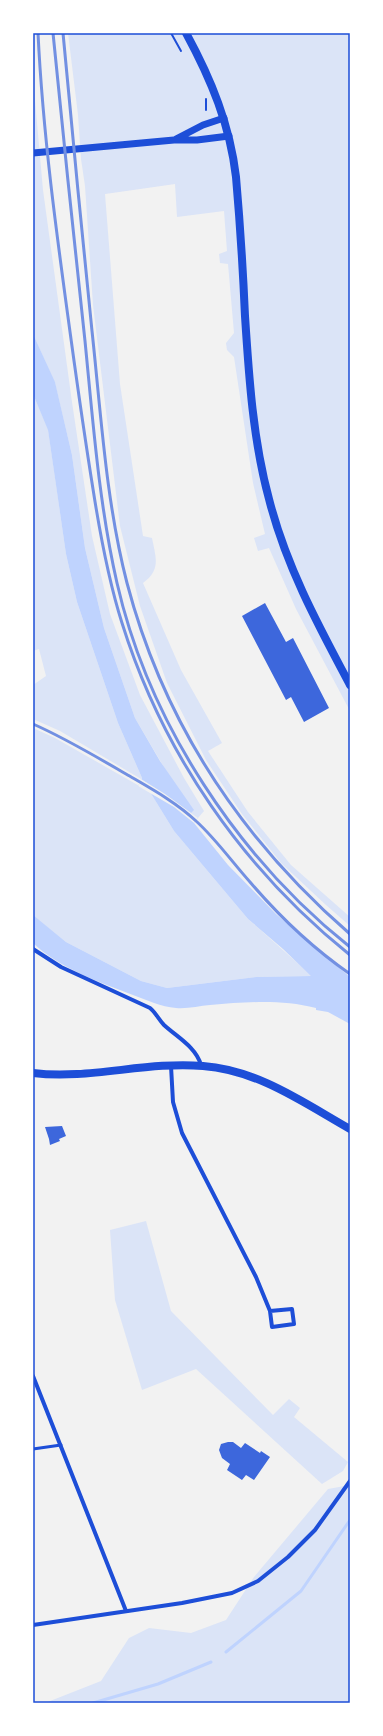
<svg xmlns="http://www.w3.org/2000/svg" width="383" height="1736" font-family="'Playfair Display',serif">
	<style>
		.green { fill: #dbe4f7 }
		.water { fill: #bfd3fe }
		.pier { fill: #f2f2f2 }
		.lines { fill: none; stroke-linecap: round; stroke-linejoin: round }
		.stream { stroke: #bfd3fe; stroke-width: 3 }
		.building { fill: #3d67dc }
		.path { stroke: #1d4ed8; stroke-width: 2 }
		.service { stroke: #1d4ed8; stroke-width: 3 }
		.minor { stroke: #1d4ed8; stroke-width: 4 }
		.tertiary { stroke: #1d4ed8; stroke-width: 7 }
		.secondary { stroke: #1d4ed8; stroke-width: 8 }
		.rail { stroke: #7290e2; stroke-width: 3 }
		.neatline { fill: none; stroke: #1d4ed8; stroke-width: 1.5 }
	</style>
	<rect width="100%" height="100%" fill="#f2f2f2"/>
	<path class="green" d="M 68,33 L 350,33 L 350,711 L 296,609 L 269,548 L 258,551 L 254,538 L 265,534 L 253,483 L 234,357 L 227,350 L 226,343 L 234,333 L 228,264 L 220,263 L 219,254 L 227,251 L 224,211 L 177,217 L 175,184 L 105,194 L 120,384 L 143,536 L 152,538 C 156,558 161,570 143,583 L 181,670 L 222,743 L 208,751 L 248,812 L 291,865 L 350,917 L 350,926 L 326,905 L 281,863 L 242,814 L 206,760 L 167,683 L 140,606 L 120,526 L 93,305 L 85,186 L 81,159 L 78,115 Z
		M 33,78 L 43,190 L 72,402 L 92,536 L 110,614 L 140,695 L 184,778 L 204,811 L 198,818 L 191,813 L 135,718 L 104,628 L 85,548 L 72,455 L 55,383 L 33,334 Z
		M 33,394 L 48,429 L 66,554 L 77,602 L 118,723 L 142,778 L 141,779 L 60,731 L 33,719 L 33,685 L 46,676 L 39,649 L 33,651 Z
		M 33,728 L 55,738 L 150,792 L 174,831 L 248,919 L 312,976 L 256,977 L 167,988 L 141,981 L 66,942 L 36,918 L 33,915 Z
		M 146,1221 L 171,1311 L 273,1415 L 289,1399 L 300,1408 L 294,1417 L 348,1462 L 343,1471 L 322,1484 L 196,1369 L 142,1390 L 115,1300 L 110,1230 Z
		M 350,1485 L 350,1703 L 45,1703 L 101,1681 L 129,1638 L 149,1628 L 191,1633 L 226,1620 L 254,1577 L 328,1489 Z"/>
	<path class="water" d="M 33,334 L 55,382 L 72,455 L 85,548 L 104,628 L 135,718 L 160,761 L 194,810 L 191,813 L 198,818 L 194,823 L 228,865 L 276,914 L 350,977 L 350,1024 L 328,1012 L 316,1010 L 316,1008 C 281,999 246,1002 210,1005 C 199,1006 187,1009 176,1008 C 161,1007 147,1000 133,995 C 99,982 59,968 33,943 L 33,915 L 66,942 L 141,981 L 167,988 L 256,977 L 311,976 L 283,949 L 248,919 L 174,831 L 150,792 L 138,786 L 142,778 L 118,723 L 77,602 L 66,554 L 48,430 L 33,394 Z"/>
	<path class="pier" d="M 141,779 L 165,794 L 198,818 L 194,823 L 174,807 L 138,786 Z"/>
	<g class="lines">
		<path class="stream" d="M 226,1652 L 301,1591 L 350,1520
			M 93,1703 L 158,1684 L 211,1662"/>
	</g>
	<path class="building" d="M 265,603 L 286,642 L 293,638 L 329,708 L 304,722 L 291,697 L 286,700 L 242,616 Z
		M 62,1126 L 66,1136 L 59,1139 L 60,1141 L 50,1145 L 49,1139 L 45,1127 Z
		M 228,1442 L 233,1442 L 241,1448 L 245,1443 L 260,1453 L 261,1451 L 270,1457 L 254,1480 L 246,1475 L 242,1480 L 227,1470 L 230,1464 L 222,1458 L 219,1450 L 221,1444 Z"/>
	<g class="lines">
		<path class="path" d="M 171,33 L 181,51
			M 206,99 L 206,110"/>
		<path class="service" d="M 33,1449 L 61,1445"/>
		<path class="minor" d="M 33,949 L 61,967 L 150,1008 C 156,1013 159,1020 164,1025 C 177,1037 196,1047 201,1065
			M 171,1066 L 173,1102 L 182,1133 L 256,1277 L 270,1311 L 272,1327 L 294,1324 L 292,1309 L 270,1311
			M 33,1376 L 126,1611
			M 33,1625 L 182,1603 L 232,1593 L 258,1581 L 288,1557 L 315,1530 L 350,1481"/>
		<path class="tertiary" d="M 176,139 L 203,125 L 224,118
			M 33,153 L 174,140 L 197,140 L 229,136"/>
		<path class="secondary" d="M 186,33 C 211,79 230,125 236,177 C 240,223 243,270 245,316 C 249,378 253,440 269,499 C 286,566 318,625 350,685
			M 33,1073 C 89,1080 147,1061 203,1066 C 258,1070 304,1103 350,1129"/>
		<path class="rail" d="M 38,33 C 43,136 57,237 71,339 C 78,390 85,439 93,489 C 100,534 108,579 122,623 C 163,754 243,869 350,955
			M 53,33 C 63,136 74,238 85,341 C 93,422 99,504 117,583 C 149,723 238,858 350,947
			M 63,33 C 72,132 82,232 92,331 C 101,414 106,502 127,583 C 164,724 241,839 350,934
			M 33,724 C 65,738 95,756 126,774 C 150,788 176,802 196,821 C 216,839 232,862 250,882 C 279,916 314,949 350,974"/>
	</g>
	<rect width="383" height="1736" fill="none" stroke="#ffffff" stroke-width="68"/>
	<rect x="34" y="34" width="315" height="1668" class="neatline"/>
</svg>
